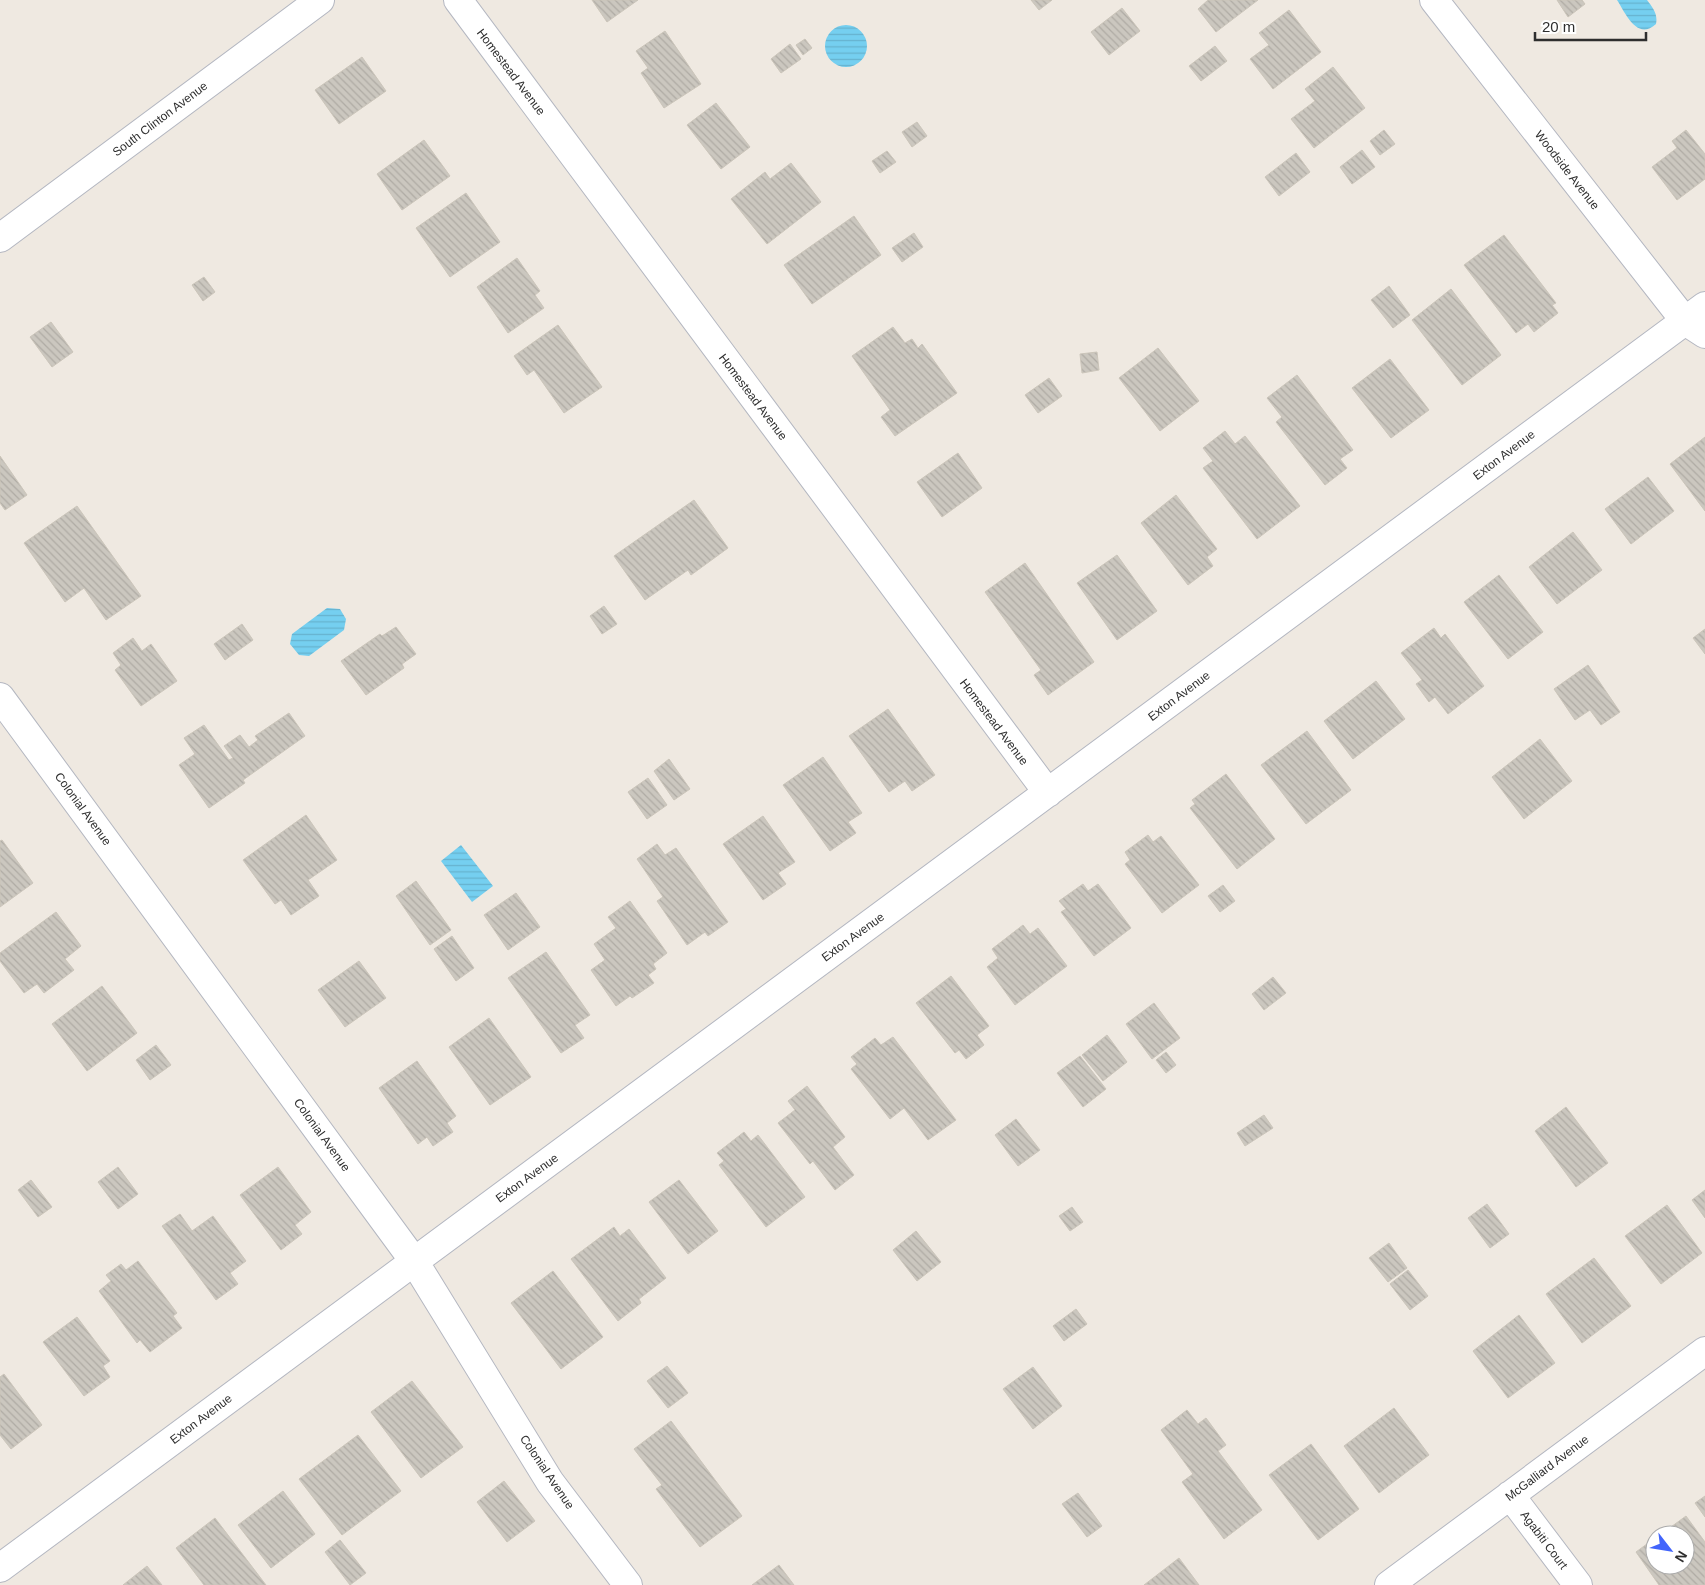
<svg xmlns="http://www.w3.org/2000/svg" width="1705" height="1585" font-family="Helvetica,sans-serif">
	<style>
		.water { fill: url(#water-rules) }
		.building { fill: url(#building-back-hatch); stroke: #cbc5ba }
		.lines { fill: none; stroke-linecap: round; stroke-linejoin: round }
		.minor-casing { stroke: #b4b7c1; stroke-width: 30 }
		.minor { stroke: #fff; stroke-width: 28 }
		.labels { text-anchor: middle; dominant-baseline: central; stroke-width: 4; stroke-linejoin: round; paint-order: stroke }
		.street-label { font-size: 12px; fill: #2e2e2e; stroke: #fff }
	</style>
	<defs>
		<pattern id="water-rules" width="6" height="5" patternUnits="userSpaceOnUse" patternTransform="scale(1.25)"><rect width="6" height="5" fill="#75cff0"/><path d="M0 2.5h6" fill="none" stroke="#66b2ce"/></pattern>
		<pattern id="building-back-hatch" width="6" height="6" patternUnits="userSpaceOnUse" patternTransform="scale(1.25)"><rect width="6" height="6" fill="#cbc7bf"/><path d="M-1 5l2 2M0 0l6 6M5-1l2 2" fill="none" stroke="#afaba4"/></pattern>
	</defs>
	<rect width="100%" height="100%" fill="#efe9e1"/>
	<path class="water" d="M 1617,0 L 1647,0 C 1653,8 1658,14 1656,24 C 1637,41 1626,14 1617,0 Z
		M825 46a21 21 0 1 1 42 0a21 21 0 1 1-42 0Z
		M 327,608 L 340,609 L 346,619 L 344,630 L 309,656 L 299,655 L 290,644 L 292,634 Z
		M 461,845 L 493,886 L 472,902 L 441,861 Z"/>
	<path class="building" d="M 592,0 L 638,0 L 607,22 Z
		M 1031,0 L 1052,0 L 1039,10 Z
		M 1208,0 L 1258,0 L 1216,32 L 1198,9 Z
		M 1557,0 L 1582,0 L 1585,4 L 1568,17 Z
		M 1122,8 L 1140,31 L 1109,55 L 1091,32 Z
		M 1289,10 L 1321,52 L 1273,89 L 1250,59 L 1269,45 L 1259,33 Z
		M 665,31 L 701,84 L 664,108 L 641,73 L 648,68 L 636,51 Z
		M 805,39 L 812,48 L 803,55 L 796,45 Z
		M 790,44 L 801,59 L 781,73 L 771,59 Z
		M 1215,46 L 1227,61 L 1201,81 L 1189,66 Z
		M 362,57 L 386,91 L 339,124 L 315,90 Z
		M 1333,67 L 1365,108 L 1314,148 L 1291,119 L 1315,101 L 1305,89 Z
		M 716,103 L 750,147 L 721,169 L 687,125 Z
		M 917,122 L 927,136 L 912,147 L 902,132 Z
		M 1384,130 L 1395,144 L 1380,155 L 1370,141 Z
		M 1686,130 L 1705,154 L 1705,179 L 1677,200 L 1652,167 L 1677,148 L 1672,141 Z
		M 424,140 L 450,176 L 402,210 L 377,174 Z
		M 1362,150 L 1375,167 L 1352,184 L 1340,167 Z
		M 887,151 L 896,162 L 880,173 L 872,161 Z
		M 1296,153 L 1310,172 L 1279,196 L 1265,177 Z
		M 791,163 L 821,202 L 767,244 L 731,199 L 765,172 L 770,179 Z
		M 466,193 L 500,242 L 450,277 L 416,228 Z
		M 854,216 L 881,255 L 812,304 L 784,265 Z
		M 914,233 L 923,247 L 902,262 L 892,248 Z
		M 1504,235 L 1556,303 L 1552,305 L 1558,313 L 1534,332 L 1528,324 L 1516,333 L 1464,265 Z
		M 517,258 L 540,291 L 535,295 L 544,308 L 508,333 L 477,287 Z
		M 204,277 L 215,292 L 203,301 L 192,285 Z
		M 1389,286 L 1410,315 L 1393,328 L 1371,300 Z
		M 1451,289 L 1501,355 L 1462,385 L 1412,320 Z
		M 51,322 L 73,352 L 52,367 L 30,337 Z
		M 558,325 L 602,387 L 564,413 L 534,370 L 527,375 L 514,356 Z
		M 893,327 L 905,343 L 912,339 L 918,348 L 922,344 L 957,393 L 895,436 L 881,417 L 890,410 L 852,356 Z
		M 1158,348 L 1199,401 L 1160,431 L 1119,378 Z
		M 1097,352 L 1099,370 L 1082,373 L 1080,354 Z
		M 1390,359 L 1429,410 L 1391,438 L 1352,388 Z
		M 1297,375 L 1353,450 L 1340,459 L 1347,468 L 1325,485 L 1276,422 L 1282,417 L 1267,398 Z
		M 1049,378 L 1062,396 L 1038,413 L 1025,395 Z
		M 1225,431 L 1235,444 L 1245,436 L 1300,506 L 1257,539 L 1203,468 L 1213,461 L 1203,448 Z
		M 1705,437 L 1705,511 L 1670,464 Z
		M 958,453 L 982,488 L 942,517 L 917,482 Z
		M 0,456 L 27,495 L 5,510 L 0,503 Z
		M 1648,477 L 1674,511 L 1631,544 L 1605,509 Z
		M 1176,495 L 1217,549 L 1207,557 L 1213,566 L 1188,585 L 1141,523 Z
		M 694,500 L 728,548 L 691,575 L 688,570 L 645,600 L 614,556 Z
		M 77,506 L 141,596 L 106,620 L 84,588 L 65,602 L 24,543 Z
		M 1573,532 L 1602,570 L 1557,604 L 1529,567 Z
		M 1117,555 L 1157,611 L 1117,640 L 1077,583 Z
		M 1025,563 L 1094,662 L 1048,695 L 1034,675 L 1041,670 L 985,592 Z
		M 1499,575 L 1543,632 L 1508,659 L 1464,602 Z
		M 604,606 L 617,624 L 602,634 L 590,616 Z
		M 242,624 L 253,640 L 225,660 L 214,644 Z
		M 396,627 L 416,654 L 402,664 L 404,668 L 366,695 L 341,661 L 380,634 L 382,636 Z
		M 1434,628 L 1441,638 L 1445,634 L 1484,686 L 1448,714 L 1435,697 L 1429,702 L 1416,684 L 1422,680 L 1401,653 Z
		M 1705,629 L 1705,654 L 1693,638 Z
		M 133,638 L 142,651 L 151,644 L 177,681 L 141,706 L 115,670 L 121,665 L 113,653 Z
		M 1588,665 L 1620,712 L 1601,725 L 1590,710 L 1575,720 L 1554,689 Z
		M 1376,681 L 1405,719 L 1353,759 L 1324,721 Z
		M 888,709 L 935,775 L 912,791 L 905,781 L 889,792 L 849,736 Z
		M 289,713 L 305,736 L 243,780 L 245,783 L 209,808 L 179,765 L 195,754 L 184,738 L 204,725 L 229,760 L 233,758 L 224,746 L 240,735 L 249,747 L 258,740 L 255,736 Z
		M 1307,731 L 1351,790 L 1306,824 L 1261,765 Z
		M 1540,739 L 1572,781 L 1524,819 L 1492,777 Z
		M 823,757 L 862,813 L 848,822 L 856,833 L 830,851 L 783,785 Z
		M 669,759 L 690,789 L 674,800 L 654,771 Z
		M 1226,774 L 1275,839 L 1237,869 L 1190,808 L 1195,804 L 1192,800 Z
		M 648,778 L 667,805 L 647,819 L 628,792 Z
		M 306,815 L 337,860 L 308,880 L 319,896 L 291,915 L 281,900 L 275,904 L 243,860 Z
		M 763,816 L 795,862 L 778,873 L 786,884 L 763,900 L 723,844 Z
		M 1148,835 L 1153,842 L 1161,836 L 1199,885 L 1162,913 L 1125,864 L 1130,860 L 1125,852 Z
		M 2,840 L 33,883 L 0,907 L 0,841 Z
		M 657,844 L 665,855 L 676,848 L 728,922 L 708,936 L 705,932 L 687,945 L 657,901 L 663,897 L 637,859 Z
		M 416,881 L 451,930 L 430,945 L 396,896 Z
		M 1083,884 L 1088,891 L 1098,884 L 1131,928 L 1094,956 L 1061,912 L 1066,909 L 1059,901 Z
		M 1223,885 L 1235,901 L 1220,912 L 1208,896 Z
		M 516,893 L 540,927 L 508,950 L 484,915 Z
		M 630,901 L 667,953 L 653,964 L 656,969 L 648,975 L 654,983 L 632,998 L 630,996 L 616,1006 L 591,970 L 605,960 L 594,944 L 616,928 L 608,917 Z
		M 56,912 L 81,946 L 65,959 L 74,970 L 44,993 L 37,984 L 24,993 L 0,961 L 0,953 Z
		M 1023,925 L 1030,934 L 1038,928 L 1067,966 L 1015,1005 L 987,967 L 998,958 L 992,949 Z
		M 452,936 L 474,968 L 456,981 L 434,949 Z
		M 546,952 L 590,1015 L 575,1025 L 584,1038 L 561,1053 L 508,978 Z
		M 359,961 L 386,998 L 345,1027 L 318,990 Z
		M 951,976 L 989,1026 L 977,1035 L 984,1045 L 966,1059 L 959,1050 L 955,1053 L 916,1003 Z
		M 1273,977 L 1286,993 L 1264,1010 L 1252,994 Z
		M 102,986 L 137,1033 L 87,1071 L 52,1024 Z
		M 1154,1003 L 1180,1038 L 1152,1059 L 1126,1024 Z
		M 489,1018 L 531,1077 L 490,1105 L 449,1047 Z
		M 1107,1035 L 1127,1062 L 1103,1081 L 1082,1055 Z
		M 893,1037 L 956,1120 L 928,1140 L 904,1108 L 890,1119 L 851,1069 L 857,1064 L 851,1057 L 875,1038 L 881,1045 Z
		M 156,1045 L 171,1065 L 150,1080 L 136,1060 Z
		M 1166,1052 L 1176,1065 L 1166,1073 L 1156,1060 Z
		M 1080,1056 L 1106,1089 L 1083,1107 L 1057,1073 Z
		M 417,1061 L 456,1116 L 447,1123 L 453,1132 L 433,1146 L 427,1137 L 418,1144 L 379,1088 Z
		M 807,1086 L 845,1137 L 833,1147 L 854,1175 L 835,1190 L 813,1161 L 810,1164 L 778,1123 L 795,1110 L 788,1101 Z
		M 1566,1107 L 1608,1163 L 1576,1187 L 1535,1131 Z
		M 1264,1115 L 1273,1128 L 1245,1146 L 1237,1133 Z
		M 1016,1119 L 1040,1150 L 1018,1166 L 995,1135 Z
		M 744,1132 L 751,1141 L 758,1135 L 805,1197 L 766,1227 L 719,1165 L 724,1161 L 717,1153 Z
		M 118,1167 L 138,1194 L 118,1209 L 98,1182 Z
		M 278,1167 L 311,1212 L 295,1225 L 302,1234 L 281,1250 L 240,1195 Z
		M 31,1180 L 52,1207 L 38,1217 L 18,1190 Z
		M 679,1180 L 718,1231 L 688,1254 L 649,1202 Z
		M 1705,1190 L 1705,1218 L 1692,1200 Z
		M 1487,1204 L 1509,1234 L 1490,1248 L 1468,1218 Z
		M 1667,1205 L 1702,1253 L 1661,1284 L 1625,1236 Z
		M 1072,1207 L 1083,1222 L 1070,1231 L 1059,1216 Z
		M 180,1214 L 192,1231 L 213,1216 L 246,1261 L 230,1273 L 238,1284 L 216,1300 L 162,1226 Z
		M 614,1227 L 620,1236 L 629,1229 L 666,1278 L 639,1299 L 641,1303 L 618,1321 L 571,1259 Z
		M 916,1231 L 941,1262 L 917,1281 L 893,1250 Z
		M 1389,1243 L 1407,1268 L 1388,1282 L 1369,1258 Z
		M 1594,1258 L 1631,1306 L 1582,1343 L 1546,1294 Z
		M 138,1261 L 177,1313 L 173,1316 L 182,1328 L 150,1352 L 140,1340 L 137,1343 L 99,1291 L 111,1281 L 106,1275 L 121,1264 L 126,1270 Z
		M 1408,1270 L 1428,1296 L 1410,1310 L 1390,1284 Z
		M 553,1271 L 603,1337 L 561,1369 L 511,1303 Z
		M 1076,1309 L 1087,1324 L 1064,1341 L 1053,1326 Z
		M 1519,1315 L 1555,1363 L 1508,1398 L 1473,1351 Z
		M 77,1317 L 110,1361 L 103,1366 L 110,1377 L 84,1396 L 43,1342 Z
		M 667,1366 L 688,1393 L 668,1408 L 647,1381 Z
		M 1033,1367 L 1062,1406 L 1033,1429 L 1003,1389 Z
		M 4,1374 L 42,1425 L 11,1449 L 0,1435 L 0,1377 Z
		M 412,1381 L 463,1447 L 421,1478 L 371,1412 Z
		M 1394,1408 L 1429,1455 L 1379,1493 L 1344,1446 Z
		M 1187,1410 L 1198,1424 L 1206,1418 L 1226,1445 L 1218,1451 L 1262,1510 L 1224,1539 L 1182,1482 L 1193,1474 L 1161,1430 Z
		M 671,1421 L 742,1516 L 700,1547 L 656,1489 L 662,1485 L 634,1449 Z
		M 358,1435 L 401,1491 L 342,1535 L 299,1479 Z
		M 1311,1444 L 1359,1509 L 1318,1540 L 1269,1475 Z
		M 504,1481 L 535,1521 L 507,1542 L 477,1502 Z
		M 283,1491 L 315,1534 L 271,1568 L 238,1525 Z
		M 1078,1493 L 1102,1526 L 1087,1537 L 1062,1504 Z
		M 1705,1496 L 1705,1517 L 1695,1503 Z
		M 1686,1516 L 1705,1542 L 1705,1585 L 1659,1585 L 1636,1552 L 1655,1538 L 1655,1565 L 1685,1565 L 1685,1535 L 1660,1535 Z
		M 215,1518 L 266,1585 L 204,1585 L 176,1548 Z
		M 340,1540 L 366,1573 L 350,1585 L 325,1552 Z
		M 1179,1558 L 1199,1585 L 1144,1585 Z
		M 779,1565 L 794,1585 L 752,1585 Z
		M 147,1566 L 162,1585 L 123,1585 Z"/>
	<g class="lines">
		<defs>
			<path id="minor" d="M 458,0 L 1048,793
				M 1434,0 L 1685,321 L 1705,334
				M 0,238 L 320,0
				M 0,697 L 414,1261 L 550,1482 L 628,1585
				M 1510,1495 L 1578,1585
				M 0,1568 L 1705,306
				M 1389,1585 L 1705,1351"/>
		</defs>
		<use href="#minor" class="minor-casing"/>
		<use href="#minor" class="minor"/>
	</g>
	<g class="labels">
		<g class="street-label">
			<text transform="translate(511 72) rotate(53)">Homestead Avenue</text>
			<text transform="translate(160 119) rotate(-37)">South Clinton Avenue</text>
			<text transform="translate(1567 170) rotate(52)">Woodside Avenue</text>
			<text transform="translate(753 397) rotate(53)">Homestead Avenue</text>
			<text transform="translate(1504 455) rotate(-37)">Exton Avenue</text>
			<text transform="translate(1179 696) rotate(-37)">Exton Avenue</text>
			<text transform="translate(994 722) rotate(53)">Homestead Avenue</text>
			<text transform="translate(83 809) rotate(54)">Colonial Avenue</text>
			<text transform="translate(853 937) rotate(-36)">Exton Avenue</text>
			<text transform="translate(322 1135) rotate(54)">Colonial Avenue</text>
			<text transform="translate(527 1178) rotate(-36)">Exton Avenue</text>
			<text transform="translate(201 1419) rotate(-37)">Exton Avenue</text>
			<text transform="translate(1547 1468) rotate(-37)">McGalliard Avenue</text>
			<text transform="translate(547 1472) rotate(56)">Colonial Avenue</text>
			<text transform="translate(1544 1540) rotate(53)">Agabiti Court</text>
		</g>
	</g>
	<g transform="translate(1670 1550) rotate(121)"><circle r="24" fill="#ffffff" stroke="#ababab"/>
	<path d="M0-4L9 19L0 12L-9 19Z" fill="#4264fb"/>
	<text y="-8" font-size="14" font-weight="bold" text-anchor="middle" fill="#2e2e2e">N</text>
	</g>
	<path d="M1535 32v8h111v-8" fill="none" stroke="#2e2e2e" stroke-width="2.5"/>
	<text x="1542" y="32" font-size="15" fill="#2e2e2e" stroke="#ffffff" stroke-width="4" paint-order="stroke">20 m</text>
</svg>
